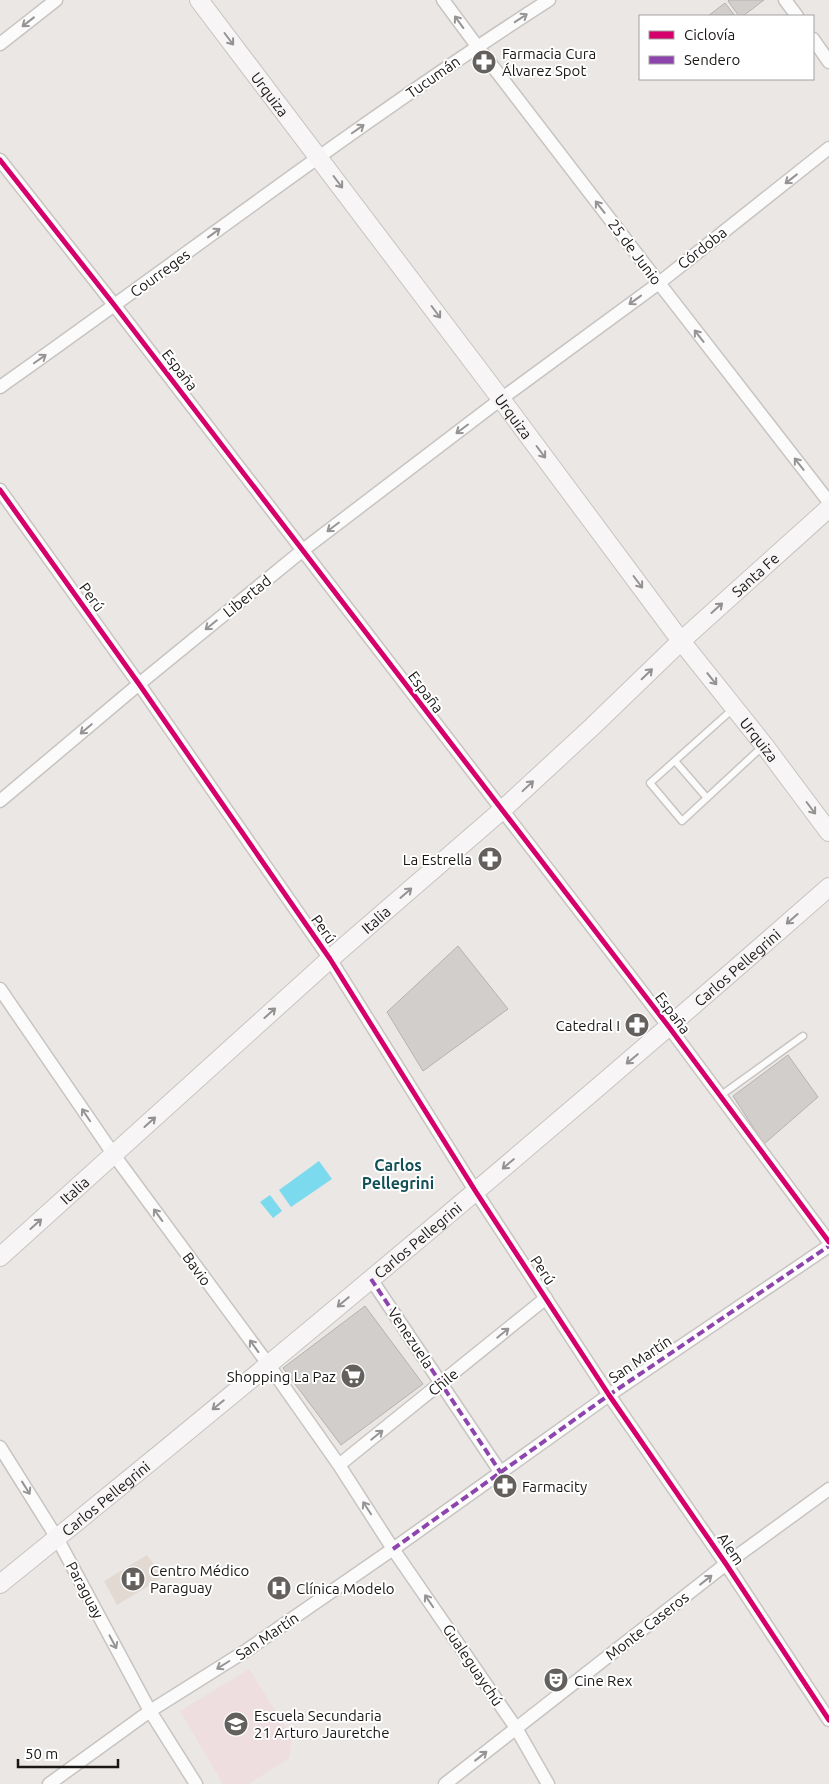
<svg xmlns="http://www.w3.org/2000/svg" width="829" height="1784" font-family="Ubuntu,sans-serif">
	<style>
		.built { fill: #e2d9d2 }
		.education { fill: #eedee0 }
		.water { fill: #7cdaee }
		.building { fill: #d1cecb; stroke: #b5b2af }
		.lines { fill: none; stroke-linecap: round; stroke-linejoin: round }
		.lane-casing { stroke: #c7c4c1; stroke-width: 9 }
		.street-casing { stroke: #c7c4c1; stroke-width: 15 }
		.secondary-casing { stroke: #c7c4c1; stroke-width: 20 }
		.lane { stroke: #fcfbfb; stroke-width: 6 }
		.street { stroke: #fcfbfb; stroke-width: 12 }
		.secondary { stroke: #f8f5f7; stroke-width: 18 }
		.quiet { stroke: #8e44ad; stroke-width: 4; stroke-dasharray: 8 4; stroke-linecap: butt }
		.cycleway-casing { stroke: #fff; stroke-width: 8 }
		.cycleway { stroke: #d6006c; stroke-width: 5 }
		.oneway { stroke: #969494 }
		.oneway2 { stroke: #949191 }
		.labels { text-anchor: middle; dominant-baseline: central; stroke-width: 4; stroke-linejoin: round; paint-order: stroke }
		.poi-label { font-size: 15px; fill: #1a1715; stroke: #fff; text-anchor: start }
		.street-label { font-size: 15px; fill: #1a1715; stroke: #fff }
		.neighbourhood-label { font-size: 16px; font-weight: bold; fill: #145057; stroke: #fff }
	</style>
	<rect width="100%" height="100%" fill="#ebe7e4"/>
	<path class="built" d="M 147,1555 L 163,1577 L 117,1605 L 104,1581 Z"/>
	<path class="education" d="M 249,1669 L 292,1737 L 289,1758 L 249,1784 L 223,1784 L 180,1711 Z"/>
	<path class="water" d="M 319,1161 L 332,1179 L 291,1207 L 279,1190 Z
		M 270,1195 L 282,1211 L 273,1218 L 260,1202 Z"/>
	<path class="building" d="M 729,0 L 764,0 L 743,16 L 739,16 L 728,1 Z
		M 725,3 L 735,16 L 708,16 Z
		M 458,946 L 508,1009 L 423,1071 L 387,1012 Z
		M 788,1055 L 818,1097 L 764,1144 L 733,1096 Z
		M 365,1306 L 423,1384 L 341,1445 L 283,1368 Z"/>
	<g class="lines">
		<defs>
			<path id="lane" d="M 734,708 L 650,783 L 682,821 L 763,746
				M 675,761 L 707,798
				M 720,1096 L 803,1036"/>
			<path id="street" d="M 443,0 L 477,46 L 659,283 L 829,502
				M 785,0 L 797,16
				M 813,39 L 829,62
				M 0,44 L 56,0
				M 0,160 L 115,306 L 669,1027 L 829,1242
				M 0,387 C 183,258 360,121 549,0
				M 0,490 L 139,684 L 330,959 L 476,1192 L 609,1395 L 726,1564 L 829,1720
				M 0,801 L 139,684 L 303,550 L 501,399 L 659,283 L 829,148
				M 0,989 L 114,1155 L 268,1364 L 339,1465 L 393,1549 L 516,1728 L 548,1784
				M 371,1279 L 501,1473
				M 0,1447 L 57,1538 L 150,1711 L 196,1784
				M 339,1465 L 546,1298
				M 49,1784 L 150,1711 L 247,1650 L 393,1549 L 609,1395 L 829,1246
				M 445,1784 L 726,1564 L 829,1489"/>
			<g id="secondary">
				<path id="s1" d="M 199,0 L 501,399 L 681,641 L 764,745 L 829,832"/>
				<path id="s2" d="M 0,1257 L 330,959 L 501,811 L 593,726 L 681,641 L 829,508"/>
				<path id="s3" d="M 0,1584 C 281,1357 558,1125 829,887"/>
			</g>
		</defs>
		<use href="#lane" class="lane-casing"/>
		<use href="#street" class="street-casing"/>
		<use href="#secondary" class="secondary-casing"/>
		<use href="#lane" class="lane"/>
		<use href="#street" class="street"/>
		<use href="#secondary" class="secondary"/>
		<path class="quiet" d="M 371,1279 L 501,1473
			M 393,1549 L 609,1395 L 829,1246"/>
		<defs>
			<path id="cycleway" d="M 0,160 L 115,306 L 669,1027 L 829,1242
				M 0,490 L 139,684 L 330,959 L 476,1192 L 609,1395 L 726,1564 L 829,1720"/>
		</defs>
		<use href="#cycleway" class="cycleway-casing"/>
		<use href="#cycleway" class="cycleway"/>
	</g>
	<defs><path id="oneway-shaft" d="M-6 0H5M1.5-3L5.5 0L1.5 3" fill="none" stroke-width="1.6" stroke-linecap="round" stroke-linejoin="round" transform="scale(1.25)"/></defs>
	<g class="oneway">
		<use href="#oneway-shaft" transform="translate(521 18) rotate(-33)"/>
		<use href="#oneway-shaft" transform="translate(28 22) rotate(142)"/>
		<use href="#oneway-shaft" transform="translate(459 22) rotate(-126)"/>
		<use href="#oneway-shaft" transform="translate(358 129) rotate(-35)"/>
		<use href="#oneway-shaft" transform="translate(791 179) rotate(142)"/>
		<use href="#oneway-shaft" transform="translate(600 207) rotate(-128)"/>
		<use href="#oneway-shaft" transform="translate(214 233) rotate(-36)"/>
		<use href="#oneway-shaft" transform="translate(635 300) rotate(144)"/>
		<use href="#oneway-shaft" transform="translate(699 336) rotate(-128)"/>
		<use href="#oneway-shaft" transform="translate(40 359) rotate(-35)"/>
		<use href="#oneway-shaft" transform="translate(462 429) rotate(143)"/>
		<use href="#oneway-shaft" transform="translate(799 464) rotate(-128)"/>
		<use href="#oneway-shaft" transform="translate(333 527) rotate(143)"/>
		<use href="#oneway-shaft" transform="translate(211 625) rotate(141)"/>
		<use href="#oneway-shaft" transform="translate(86 729) rotate(140)"/>
		<use href="#oneway-shaft" transform="translate(86 1115) rotate(-124)"/>
		<use href="#oneway-shaft" transform="translate(158 1215) rotate(-126)"/>
		<use href="#oneway-shaft" transform="translate(503 1333) rotate(-39)"/>
		<use href="#oneway-shaft" transform="translate(254 1346) rotate(-126)"/>
		<use href="#oneway-shaft" transform="translate(377 1435) rotate(-39)"/>
		<use href="#oneway-shaft" transform="translate(26 1488) rotate(58)"/>
		<use href="#oneway-shaft" transform="translate(367 1508) rotate(-123)"/>
		<use href="#oneway-shaft" transform="translate(706 1580) rotate(-38)"/>
		<use href="#oneway-shaft" transform="translate(429 1601) rotate(-124)"/>
		<use href="#oneway-shaft" transform="translate(113 1642) rotate(62)"/>
		<use href="#oneway-shaft" transform="translate(223 1665) rotate(148)"/>
		<use href="#oneway-shaft" transform="translate(481 1756) rotate(-38)"/>
	</g>
	<g class="oneway2">
		<use href="#oneway-shaft" transform="translate(229 39) rotate(53)"/>
		<use href="#oneway-shaft" transform="translate(338 182) rotate(53)"/>
		<use href="#oneway-shaft" transform="translate(436 312) rotate(53)"/>
		<use href="#oneway-shaft" transform="translate(541 452) rotate(53)"/>
		<use href="#oneway-shaft" transform="translate(638 582) rotate(53)"/>
		<use href="#oneway-shaft" transform="translate(717 608) rotate(-42)"/>
		<use href="#oneway-shaft" transform="translate(647 674) rotate(-44)"/>
		<use href="#oneway-shaft" transform="translate(712 679) rotate(51)"/>
		<use href="#oneway-shaft" transform="translate(528 786) rotate(-43)"/>
		<use href="#oneway-shaft" transform="translate(811 808) rotate(53)"/>
		<use href="#oneway-shaft" transform="translate(406 893) rotate(-41)"/>
		<use href="#oneway-shaft" transform="translate(792 919) rotate(139)"/>
		<use href="#oneway-shaft" transform="translate(270 1013) rotate(-42)"/>
		<use href="#oneway-shaft" transform="translate(632 1059) rotate(140)"/>
		<use href="#oneway-shaft" transform="translate(150 1122) rotate(-42)"/>
		<use href="#oneway-shaft" transform="translate(508 1164) rotate(140)"/>
		<use href="#oneway-shaft" transform="translate(36 1224) rotate(-42)"/>
		<use href="#oneway-shaft" transform="translate(343 1302) rotate(140)"/>
		<use href="#oneway-shaft" transform="translate(218 1405) rotate(141)"/>
	</g>
	<defs>
		<symbol id="pharmacy-disc" viewBox="-11 -11 22 22"><circle r="9.5" fill="#63605d" stroke="#fff"/><path d="M-2-6h4v4h4v4h-4v4h-4v-4h-4v-4h4Z" fill="#fff"/></symbol>
		<symbol id="supermarket-disc" viewBox="-11 -11 22 22"><circle r="9.5" fill="#63605d" stroke="#fff"/><path d="M-6-5.5h2.5l.6 2H6L4.5 2H-2.5L-4.4-4H-6ZM-1.5 3.2a1.3 1.3 0 1 0 .1 0ZM3 3.2a1.3 1.3 0 1 0 .1 0Z" fill="#fff"/></symbol>
		<symbol id="hospital-disc" viewBox="-11 -11 22 22"><circle r="9.5" fill="#63605d" stroke="#fff"/><path d="M-5-5h3v3.5h4V-5h3V5h-3V1.5h-4V5h-3Z" fill="#fff"/></symbol>
		<symbol id="theatre-disc" viewBox="-11 -11 22 22"><circle r="9.5" fill="#63605d" stroke="#fff"/><path d="M-5-5.5Q0-4 5-5.5V0Q5 5 0 6Q-5 5-5 0ZM-3.3-2.5H-1v1.5H-3.3ZM1-2.5H3.3v1.5H1ZM-2.8 1Q0 5.5 2.8 1Z" fill="#fff"/></symbol>
		<symbol id="school-disc" viewBox="-11 -11 22 22"><circle r="9.5" fill="#63605d" stroke="#fff"/><path d="M0-5L7-2L0 1L-7-2ZM-4 1L0 2.5L4 1V4Q0 6-4 4Z" fill="#fff"/></symbol>
	</defs>
	<g fill-rule="evenodd">
		<use href="#pharmacy-disc" x="470" y="48" width="28" height="28"/>
		<use href="#pharmacy-disc" x="476" y="845" width="28" height="28"/>
		<use href="#pharmacy-disc" x="623" y="1011" width="28" height="28"/>
		<use href="#supermarket-disc" x="339" y="1362" width="28" height="28"/>
		<use href="#pharmacy-disc" x="491" y="1472" width="28" height="28"/>
		<use href="#hospital-disc" x="119" y="1565" width="28" height="28"/>
		<use href="#hospital-disc" x="265" y="1574" width="28" height="28"/>
		<use href="#theatre-disc" x="542" y="1666" width="28" height="28"/>
		<use href="#school-disc" x="222" y="1710" width="28" height="28"/>
	</g>
	<g class="labels">
		<g class="poi-label">
			<text x="502" y="53">Farmacia Cura<tspan x="502" dy="17">Álvarez Spot</tspan></text>
			<text x="472" y="859" text-anchor="end">La Estrella</text>
			<text x="620" y="1025" text-anchor="end">Catedral I</text>
			<text x="336" y="1376" text-anchor="end">Shopping La Paz</text>
			<text x="522" y="1486">Farmacity</text>
			<text x="150" y="1570">Centro Médico<tspan x="150" dy="17">Paraguay</tspan></text>
			<text x="296" y="1588">Clínica Modelo</text>
			<text x="574" y="1680">Cine Rex</text>
			<text x="254" y="1715">Escuela Secundaria<tspan x="254" dy="17">21 Arturo Jauretche</tspan></text>
		</g>
		<g class="street-label">
			<text transform="translate(433 77) rotate(-35)">Tucumán</text>
			<text stroke="none"><textPath href="#s1" startOffset="118">Urquiza</textPath></text>
			<text transform="translate(702 248) rotate(-38)">Córdoba</text>
			<text transform="translate(635 252) rotate(53)">25 de Junio</text>
			<text transform="translate(160 273) rotate(-36)">Courreges</text>
			<text transform="translate(180 370) rotate(52)">España</text>
			<text stroke="none"><textPath href="#s1" startOffset="522">Urquiza</textPath></text>
			<text stroke="none"><textPath href="#s2" startOffset="1018">Santa Fe</textPath></text>
			<text transform="translate(247 596) rotate(-39)">Libertad</text>
			<text transform="translate(92 597) rotate(54)">Perú</text>
			<text transform="translate(426 692) rotate(53)">España</text>
			<text stroke="none"><textPath href="#s1" startOffset="928">Urquiza</textPath></text>
			<text stroke="none"><textPath href="#s2" startOffset="505">Italia</textPath></text>
			<text transform="translate(324 929) rotate(55)">Perú</text>
			<text stroke="none"><textPath href="#s3" startOffset="961">Carlos Pellegrini</textPath></text>
			<text transform="translate(673 1013) rotate(53)">España</text>
			<text stroke="none"><textPath href="#s2" startOffset="100">Italia</textPath></text>
			<text stroke="none"><textPath href="#s3" startOffset="541">Carlos Pellegrini</textPath></text>
			<text transform="translate(197 1269) rotate(54)">Bavio</text>
			<text transform="translate(543 1270) rotate(56)">Perú</text>
			<text transform="translate(411 1338) rotate(56)">Venezuela</text>
			<text transform="translate(640 1359) rotate(-34)">San Martín</text>
			<text transform="translate(443 1382) rotate(-39)">Chile</text>
			<text stroke="none"><textPath href="#s3" startOffset="136">Carlos Pellegrini</textPath></text>
			<text transform="translate(731 1549) rotate(56)">Alem</text>
			<text transform="translate(85 1590) rotate(62)">Paraguay</text>
			<text transform="translate(647 1626) rotate(-38)">Monte Caseros</text>
			<text transform="translate(267 1636) rotate(-34)">San Martín</text>
			<text transform="translate(473 1665) rotate(56)">Gualeguaychú</text>
		</g>
		<g class="neighbourhood-label">
			<text x="398" y="1165">Carlos<tspan x="398" dy="18">Pellegrini</tspan></text>
		</g>
	</g>
	<rect x="639" y="15" width="175" height="65" fill="#ffffff" stroke="#a3a2a1"/>
	<rect x="649" y="31" width="25" height="8" fill="#d6006c" stroke="#a3a2a1"/>
	<text x="684" y="40" font-size="15" fill="#1a1715">Ciclovía</text>
	<rect x="649" y="56" width="25" height="8" fill="#8e44ad" stroke="#a3a2a1"/>
	<text x="684" y="65" font-size="15" fill="#1a1715">Sendero</text>
	<path d="M18 1759v8h100v-8" fill="none" stroke="#1a1715" stroke-width="2.5"/>
	<text x="25" y="1759" font-size="15" fill="#1a1715" stroke="#ffffff" stroke-width="4" paint-order="stroke">50 m</text>
</svg>
